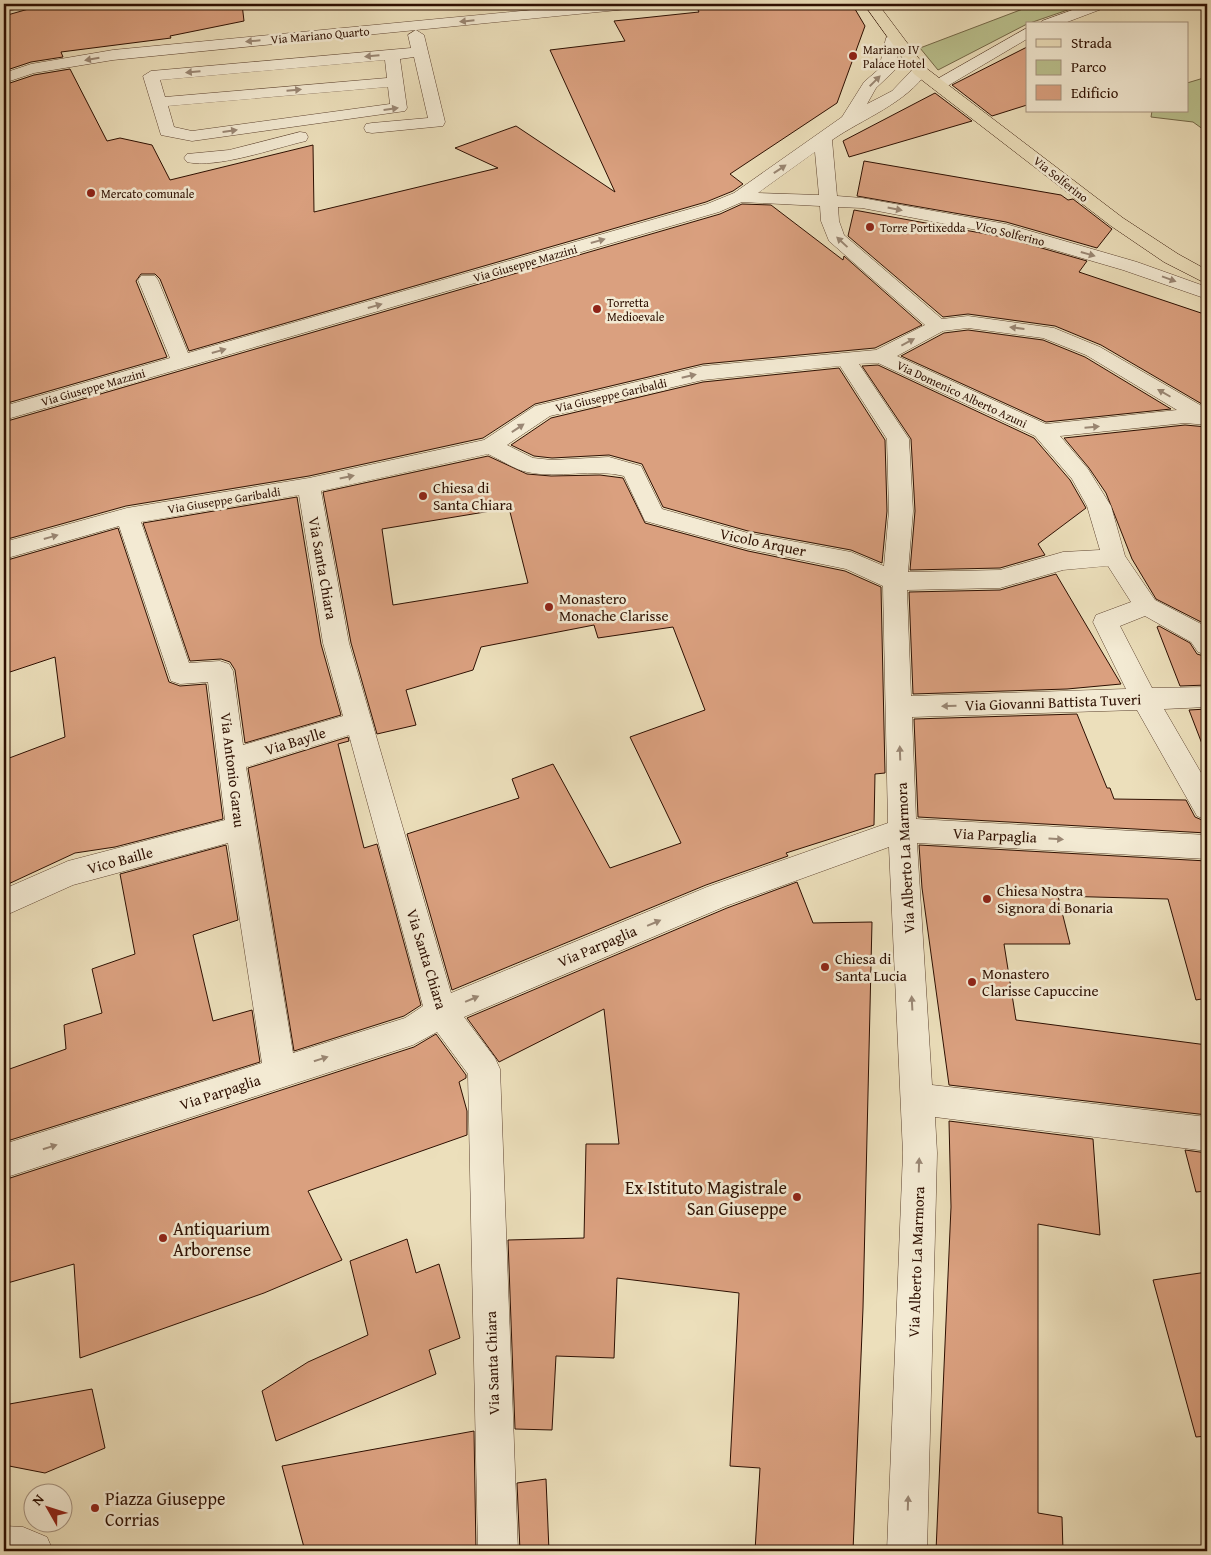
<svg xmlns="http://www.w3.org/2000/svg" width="1211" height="1555" font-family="'Gentium Book Plus',serif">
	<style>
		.green { fill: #bac18e; stroke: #746848 }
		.building { fill: #daa07f; stroke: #2d0f01; fill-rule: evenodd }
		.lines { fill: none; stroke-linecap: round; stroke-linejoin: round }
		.minor-casing { stroke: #5d4330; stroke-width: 1 }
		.major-casing { stroke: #2d0f01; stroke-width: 1 }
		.minor { fill: #f3ead3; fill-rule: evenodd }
		.major { fill: #ecdfbb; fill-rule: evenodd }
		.oneway { fill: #9a8774 }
		.poi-dot { fill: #8f2418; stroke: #f3ead3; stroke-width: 2 }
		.labels { text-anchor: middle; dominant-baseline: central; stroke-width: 5; stroke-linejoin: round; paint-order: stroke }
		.far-street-label { font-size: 12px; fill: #2d0f01; stroke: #f3ead3 }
		.far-poi-label { font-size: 12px; fill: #2d0f01; stroke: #f3ead3; text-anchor: start }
		.poi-label { font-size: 15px; fill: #2d0f01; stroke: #f3ead3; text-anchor: start }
		.street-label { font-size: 15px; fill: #2d0f01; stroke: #f3ead3 }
		.near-poi-label { font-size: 18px; fill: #2d0f01; stroke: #f3ead3; text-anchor: start }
	</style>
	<rect width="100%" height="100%" fill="#ecdfbb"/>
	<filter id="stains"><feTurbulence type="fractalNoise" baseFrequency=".004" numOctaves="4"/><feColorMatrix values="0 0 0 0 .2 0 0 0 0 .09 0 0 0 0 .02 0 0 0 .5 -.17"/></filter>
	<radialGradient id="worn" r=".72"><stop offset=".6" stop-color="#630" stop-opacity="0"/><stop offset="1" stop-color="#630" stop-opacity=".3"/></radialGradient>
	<path class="green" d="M 1036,4 L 1085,4 L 1027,24 L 938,70 L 920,48 Z
		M 1207,77 L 1207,132 L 1193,122 L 1151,117 L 1152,111 L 1187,111 L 1187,83 Z"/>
	<path class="building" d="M 46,4 L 242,4 L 244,21 L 170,36 L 171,38 L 61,52 L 63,57 L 31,62 L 4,71 L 4,16 Z
		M 740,4 L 852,4 L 865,26 L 837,103 L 730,174 L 743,184 L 733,191 L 706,202 L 189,351 L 160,279 L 155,274 L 141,274 L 136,281 L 167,357 L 4,404 L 4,85 L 34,75 L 70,69 L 107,141 L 120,138 L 152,145 L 170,180 L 313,145 L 314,212 L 498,168 L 455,148 L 516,126 L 615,192 L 550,50 L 625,41 L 614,21 L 699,12 L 697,8 Z
		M 1027,47 L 1027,105 L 992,116 L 952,85 Z
		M 935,93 L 972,121 L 849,157 L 843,141 Z
		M 864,161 L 1061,195 L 1068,200 L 1073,199 L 1112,229 L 1097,248 L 1006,222 L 857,196 Z
		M 742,204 L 771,205 L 843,260 L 844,256 L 922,325 L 875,348 L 703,364 L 535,404 L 483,438 L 309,476 L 126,506 L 4,540 L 4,422 L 720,214 Z
		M 854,210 L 1003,237 L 1087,261 L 1079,272 L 1207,315 L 1207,407 L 1101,345 L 1055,326 L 968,314 L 943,317 L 848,236 Z
		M 968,330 L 1043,340 L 1085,357 L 1171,409 L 1046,422 L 901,356 L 944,333 Z
		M 878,365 L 1034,438 L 1070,480 L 1086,508 L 1038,544 L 1045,555 L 1000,568 L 910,570 L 915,511 L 911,439 L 862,366 Z
		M 839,368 L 885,440 L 887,511 L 882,563 L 851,550 L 748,531 L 663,507 L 642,464 L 609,455 L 552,458 L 534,456 L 511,445 L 551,418 L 703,382 Z
		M 1185,425 L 1207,427 L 1207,625 L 1156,599 L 1132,559 L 1106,493 L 1089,468 L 1064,438 Z
		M 488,456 L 527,474 L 551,476 L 600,475 L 623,478 L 645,523 L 748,551 L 845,571 L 881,587 L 885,773 L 875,774 L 874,825 L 786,853 L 788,856 L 706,885 L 452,990 L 407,834 L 519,798 L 512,779 L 553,764 L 610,868 L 681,843 L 630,737 L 705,710 L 673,627 L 598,638 L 594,625 L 481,647 L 473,670 L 406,690 L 416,725 L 377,734 L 351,643 L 323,492 ZM 509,508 L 528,583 L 393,605 L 382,529 Z
		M 297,497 L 321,644 L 341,715 L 245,743 L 235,670 L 230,662 L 221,659 L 190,661 L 143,523 Z
		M 118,528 L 169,682 L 180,686 L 206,684 L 223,819 L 115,847 L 75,853 L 4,886 L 4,760 L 65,737 L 55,657 L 4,674 L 4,561 Z
		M 1056,574 L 1121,684 L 1067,689 L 913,694 L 909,592 L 1000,590 Z
		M 1159,626 L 1190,643 L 1197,654 L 1207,657 L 1207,685 L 1180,686 L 1157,627 Z
		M 1207,709 L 1207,749 L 1204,749 L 1189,710 Z
		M 1077,714 L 1107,788 L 1110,788 L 1114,799 L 1186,800 L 1195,817 L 1202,820 L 1207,833 L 918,817 L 914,719 Z
		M 348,737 L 349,741 L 338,744 L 364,848 L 377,844 L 421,1005 L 404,1016 L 294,1051 L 248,768 Z
		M 226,845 L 238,920 L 193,935 L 213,1021 L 252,1010 L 260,1062 L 4,1142 L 4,1071 L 66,1049 L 64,1025 L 102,1013 L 92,969 L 135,954 L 120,874 Z
		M 919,845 L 1207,861 L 1207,998 L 1196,1000 L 1168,899 L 1058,896 L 1070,944 L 1004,944 L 1016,1020 L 1207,1045 L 1207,1115 L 949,1085 L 922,888 Z
		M 797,882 L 813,923 L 872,922 L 863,1308 L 853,1551 L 755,1551 L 760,1468 L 730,1466 L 739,1293 L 617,1278 L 614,1358 L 556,1356 L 552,1430 L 515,1429 L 508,1240 L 584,1238 L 586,1144 L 619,1144 L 604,1009 L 499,1062 L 467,1018 L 727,908 Z
		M 436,1034 L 466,1075 L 466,1078 L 459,1082 L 467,1111 L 467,1135 L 308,1191 L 342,1260 L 264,1293 L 80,1358 L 74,1264 L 4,1284 L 4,1180 L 414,1047 Z
		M 949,1121 L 1093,1139 L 1100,1235 L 1038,1224 L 1038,1513 L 1062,1517 L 1063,1551 L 936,1551 L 951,1207 Z
		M 1185,1150 L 1207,1153 L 1207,1191 L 1196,1192 Z
		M 407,1239 L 416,1273 L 439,1264 L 460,1338 L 429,1350 L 436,1374 L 276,1441 L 262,1391 L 308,1362 L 368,1335 L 350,1261 Z
		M 1207,1272 L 1207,1436 L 1196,1437 L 1153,1280 Z
		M 92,1389 L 105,1448 L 45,1473 L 4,1465 L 4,1405 Z
		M 474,1431 L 476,1551 L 305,1551 L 282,1466 Z
		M 546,1479 L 549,1551 L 520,1551 L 517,1483 Z"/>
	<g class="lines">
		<defs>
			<path id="minor" d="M 4,4 L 27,4 L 25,7 L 4,12 Z
				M 595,4 L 645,4 L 638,8 L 113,60 L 34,73 L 4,83 L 4,73 L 31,64 L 113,50 Z
				M 1089,4 L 1109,4 L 1107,7 L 1062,24 L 1040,24 L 1042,21 Z
				M 1027,28 L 1027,39 L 944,88 L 932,88 L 930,85 L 932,82 Z
				M 416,30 L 424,35 L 445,122 L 443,126 L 372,133 L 366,132 L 364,128 L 366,124 L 372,123 L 428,118 L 414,57 L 400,59 L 407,108 L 405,111 L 192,141 L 161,135 L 143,76 L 151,71 L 411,48 L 408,35 ZM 385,60 L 387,78 L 165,97 L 160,80 ZM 388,87 L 390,104 L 192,131 L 174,127 L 168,106 Z
				M 894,33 L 902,38 L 894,71 L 876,88 L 867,104 L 892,91 L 914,68 L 920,66 L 928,71 C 905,104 864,118 832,140 L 837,196 L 862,198 L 1006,224 L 1137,262 L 1207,287 L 1207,299 L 1123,270 L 1003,235 L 862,208 L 838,207 L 839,221 L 844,235 L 942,319 L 968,316 L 1054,328 L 1100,347 L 1207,409 L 1207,425 L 1185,423 L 1060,436 L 1088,469 L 1111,506 L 1125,556 L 1155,600 L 1207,627 L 1207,655 L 1198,652 L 1191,642 L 1145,616 L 1120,626 L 1152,688 L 1207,687 L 1207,707 L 1164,709 L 1207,783 L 1207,820 L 1197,816 L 1137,710 L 912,717 L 916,819 L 1207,835 L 1207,859 L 917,843 L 932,1085 L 1207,1117 L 1207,1151 L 935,1117 L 937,1153 L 927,1551 L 887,1551 L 903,1153 L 889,847 L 726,906 L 464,1017 L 495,1058 L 500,1069 L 518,1551 L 478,1551 L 468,1074 L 437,1032 L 413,1045 L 4,1178 L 4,1144 L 262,1063 L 228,843 L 73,885 L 4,916 L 4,889 L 68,861 L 225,820 L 208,682 L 180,684 L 171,681 L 119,526 L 4,559 L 4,542 L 127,508 L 309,478 L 484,440 L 535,406 L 703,366 L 876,350 L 925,325 L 829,241 L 821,221 L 820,206 L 742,202 L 719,212 L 4,420 L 4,406 L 170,358 L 138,280 L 141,276 L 155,276 L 158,280 L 188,353 L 707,204 L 734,193 L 842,117 L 864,82 L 879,69 L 886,38 ZM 815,152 L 819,195 L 758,193 ZM 968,328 L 1043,338 L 1086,355 L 1177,410 L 1046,424 L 897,356 L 943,331 ZM 878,363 L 1035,436 L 1072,479 L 1087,506 L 1100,550 L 1063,552 L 1000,570 L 908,572 L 913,511 L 909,439 L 859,364 ZM 840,366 L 887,439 L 889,511 L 884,566 L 851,552 L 748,533 L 662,509 L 641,466 L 609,457 L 552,460 L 533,458 L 507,445 L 550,416 L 703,380 ZM 488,454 C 501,460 514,469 527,472 C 559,479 592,468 624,476 L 645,521 L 748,549 L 846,569 L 883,586 L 888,823 L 707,887 L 451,993 L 349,643 L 321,491 ZM 299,495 L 323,643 L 343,716 L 243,745 L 233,671 L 229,664 L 220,661 L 189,663 L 141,522 ZM 1108,566 L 1131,602 L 1096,615 L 1093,622 L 1126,689 L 911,696 L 907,590 L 1000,588 L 1063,570 ZM 349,735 L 423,1006 L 405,1018 L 293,1053 L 246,767 Z
				M 300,132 L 306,133 L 308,137 L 306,141 C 275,148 217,169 187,162 L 184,158 L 187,154 L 229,150 Z
				M 4,1526 L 23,1527 L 47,1537 L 53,1551 L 4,1551 Z"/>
			<path id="major" d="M 864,4 L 878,4 L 926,68 L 1123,218 L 1178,254 L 1207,270 L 1207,284 L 1164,262 L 1111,226 L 914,74 Z"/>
		</defs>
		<use href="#minor" class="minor-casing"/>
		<use href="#major" class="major-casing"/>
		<use href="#minor" class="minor"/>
		<use href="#major" class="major"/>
	</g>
	<defs><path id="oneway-solid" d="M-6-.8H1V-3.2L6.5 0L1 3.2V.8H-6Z" transform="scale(1.25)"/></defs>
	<g class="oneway">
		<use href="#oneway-solid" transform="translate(467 21) rotate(174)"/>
		<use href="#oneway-solid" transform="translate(253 41) rotate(175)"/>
		<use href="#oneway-solid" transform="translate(372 56) rotate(175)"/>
		<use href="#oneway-solid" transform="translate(92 59) rotate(170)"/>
		<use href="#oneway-solid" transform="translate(193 72) rotate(175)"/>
		<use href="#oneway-solid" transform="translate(875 81) rotate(-45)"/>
		<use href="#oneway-solid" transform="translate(294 90) rotate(-5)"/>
		<use href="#oneway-solid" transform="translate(391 109) rotate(-8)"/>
		<use href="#oneway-solid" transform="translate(230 131) rotate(-8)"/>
		<use href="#oneway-solid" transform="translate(780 169) rotate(-34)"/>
		<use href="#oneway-solid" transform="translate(895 209) rotate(11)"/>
		<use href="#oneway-solid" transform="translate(598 241) rotate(-16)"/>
		<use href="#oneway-solid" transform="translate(842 242) rotate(-137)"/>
		<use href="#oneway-solid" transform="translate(1088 254) rotate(16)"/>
		<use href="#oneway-solid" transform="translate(1169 279) rotate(20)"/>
		<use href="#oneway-solid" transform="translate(375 306) rotate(-16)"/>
		<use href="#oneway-solid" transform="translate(1017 328) rotate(-173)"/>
		<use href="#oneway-solid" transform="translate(908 342) rotate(-28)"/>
		<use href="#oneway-solid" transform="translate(219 351) rotate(-16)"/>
		<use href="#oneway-solid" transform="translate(689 376) rotate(-13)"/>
		<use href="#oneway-solid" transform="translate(1164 393) rotate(-150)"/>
		<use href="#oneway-solid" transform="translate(1092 427) rotate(-5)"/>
		<use href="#oneway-solid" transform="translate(518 428) rotate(-34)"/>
		<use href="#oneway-solid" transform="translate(347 477) rotate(-12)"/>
		<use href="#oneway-solid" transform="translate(51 537) rotate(-16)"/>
		<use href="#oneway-solid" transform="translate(949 706) rotate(178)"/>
		<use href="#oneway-solid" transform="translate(900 753) rotate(-92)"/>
		<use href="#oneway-solid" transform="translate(1056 839) rotate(3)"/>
		<use href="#oneway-solid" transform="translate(654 923) rotate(-23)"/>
		<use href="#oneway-solid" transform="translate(472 999) rotate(-23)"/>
		<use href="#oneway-solid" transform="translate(912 1003) rotate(-93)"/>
		<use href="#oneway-solid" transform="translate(321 1059) rotate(-18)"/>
		<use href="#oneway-solid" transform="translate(50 1147) rotate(-18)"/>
		<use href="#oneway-solid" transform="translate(919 1165) rotate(-88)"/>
		<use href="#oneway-solid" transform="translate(908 1503) rotate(-88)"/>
	</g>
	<g class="poi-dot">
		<circle cx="853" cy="56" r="5"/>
		<circle cx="91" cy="193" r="5"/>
		<circle cx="870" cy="227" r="5"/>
		<circle cx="597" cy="309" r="5"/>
		<circle cx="423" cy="496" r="5"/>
		<circle cx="549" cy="607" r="5"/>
		<circle cx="987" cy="899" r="5"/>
		<circle cx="825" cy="967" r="5"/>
		<circle cx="972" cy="982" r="5"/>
		<circle cx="797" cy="1197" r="5"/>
		<circle cx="163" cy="1238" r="5"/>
		<circle cx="95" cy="1508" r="5"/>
	</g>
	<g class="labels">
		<g class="far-street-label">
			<text transform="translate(320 35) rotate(-5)">Via Mariano Quarto</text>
			<text transform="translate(1061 179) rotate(38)">Via Solferino</text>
			<text transform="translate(1010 233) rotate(14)">Vico Solferino</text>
			<text transform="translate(525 263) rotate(-16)">Via Giuseppe Mazzini</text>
			<text transform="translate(93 387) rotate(-16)">Via Giuseppe Mazzini</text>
			<text transform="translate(962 394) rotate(25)">Via Domenico Alberto Azuni</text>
			<text transform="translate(611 395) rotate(-13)">Via Giuseppe Garibaldi</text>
			<text transform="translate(224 500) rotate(-9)">Via Giuseppe Garibaldi</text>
		</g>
		<g class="far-poi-label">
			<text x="863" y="49">Mariano IV<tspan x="863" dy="14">Palace Hotel</tspan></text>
			<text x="101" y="193">Mercato comunale</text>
			<text x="880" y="227">Torre Portixedda</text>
			<text x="607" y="302">Torretta<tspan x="607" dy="14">Medioevale</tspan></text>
		</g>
		<g class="poi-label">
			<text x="433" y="487">Chiesa di<tspan x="433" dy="17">Santa Chiara</tspan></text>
			<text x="559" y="598">Monastero<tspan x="559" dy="17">Monache Clarisse</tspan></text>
			<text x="997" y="890">Chiesa Nostra<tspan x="997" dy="17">Signora di Bonaria</tspan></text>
			<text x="835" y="958">Chiesa di<tspan x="835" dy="17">Santa Lucia</tspan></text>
			<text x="982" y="973">Monastero<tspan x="982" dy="17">Clarisse Capuccine</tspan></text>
		</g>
		<g class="street-label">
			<text transform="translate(763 542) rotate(12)">Vicolo Arquer</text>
			<text transform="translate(323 568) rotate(80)">Via Santa Chiara</text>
			<text transform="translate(1053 702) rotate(-2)">Via Giovanni Battista Tuveri</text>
			<text transform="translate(295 741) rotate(-17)">Via Baylle</text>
			<text transform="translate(233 770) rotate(83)">Via Antonio Garau</text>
			<text transform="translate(995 835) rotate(3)">Via Parpaglia</text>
			<text transform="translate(905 858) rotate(-93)">Via Alberto La Marmora</text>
			<text transform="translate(120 860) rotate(-15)">Vico Baille</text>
			<text transform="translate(597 946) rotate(-23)">Via Parpaglia</text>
			<text transform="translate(427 959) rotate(73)">Via Santa Chiara</text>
			<text transform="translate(220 1092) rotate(-18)">Via Parpaglia</text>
			<text transform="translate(916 1262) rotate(-88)">Via Alberto La Marmora</text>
			<text transform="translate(492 1363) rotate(-92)">Via Santa Chiara</text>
		</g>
		<g class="near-poi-label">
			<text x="787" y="1187" text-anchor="end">Ex Istituto Magistrale<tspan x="787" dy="21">San Giuseppe</tspan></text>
			<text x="173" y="1228">Antiquarium<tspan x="173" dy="21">Arborense</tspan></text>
			<text x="105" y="1498">Piazza Giuseppe<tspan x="105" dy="21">Corrias</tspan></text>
		</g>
	</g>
	<rect width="1211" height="1555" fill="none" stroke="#ecdfbb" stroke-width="20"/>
	<rect x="5" y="5" width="1201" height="1545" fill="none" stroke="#2d0f01" stroke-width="2.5"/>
	<rect x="10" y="10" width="1191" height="1535" fill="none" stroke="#2d0f01"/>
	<rect x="1026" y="22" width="162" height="90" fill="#f3ead3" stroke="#a4927f"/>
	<rect x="1036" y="39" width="25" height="8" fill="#ecdfbb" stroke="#a4927f"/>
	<text x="1071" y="48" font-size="15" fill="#2d0f01">Strada</text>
	<rect x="1036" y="60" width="25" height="15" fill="#bac18e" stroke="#a4927f"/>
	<text x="1071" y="72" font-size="15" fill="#2d0f01">Parco</text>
	<rect x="1036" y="85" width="25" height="15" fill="#daa07f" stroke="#a4927f"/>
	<text x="1071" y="98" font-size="15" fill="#2d0f01">Edificio</text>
	<g transform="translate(48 1508) rotate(309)"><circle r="24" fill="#f3ead3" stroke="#a4927f"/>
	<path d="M0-4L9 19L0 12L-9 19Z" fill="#8f2418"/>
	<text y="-8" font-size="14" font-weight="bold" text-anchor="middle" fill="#2d0f01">N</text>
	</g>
	<rect width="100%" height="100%" filter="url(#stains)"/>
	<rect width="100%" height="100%" fill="url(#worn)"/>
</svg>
